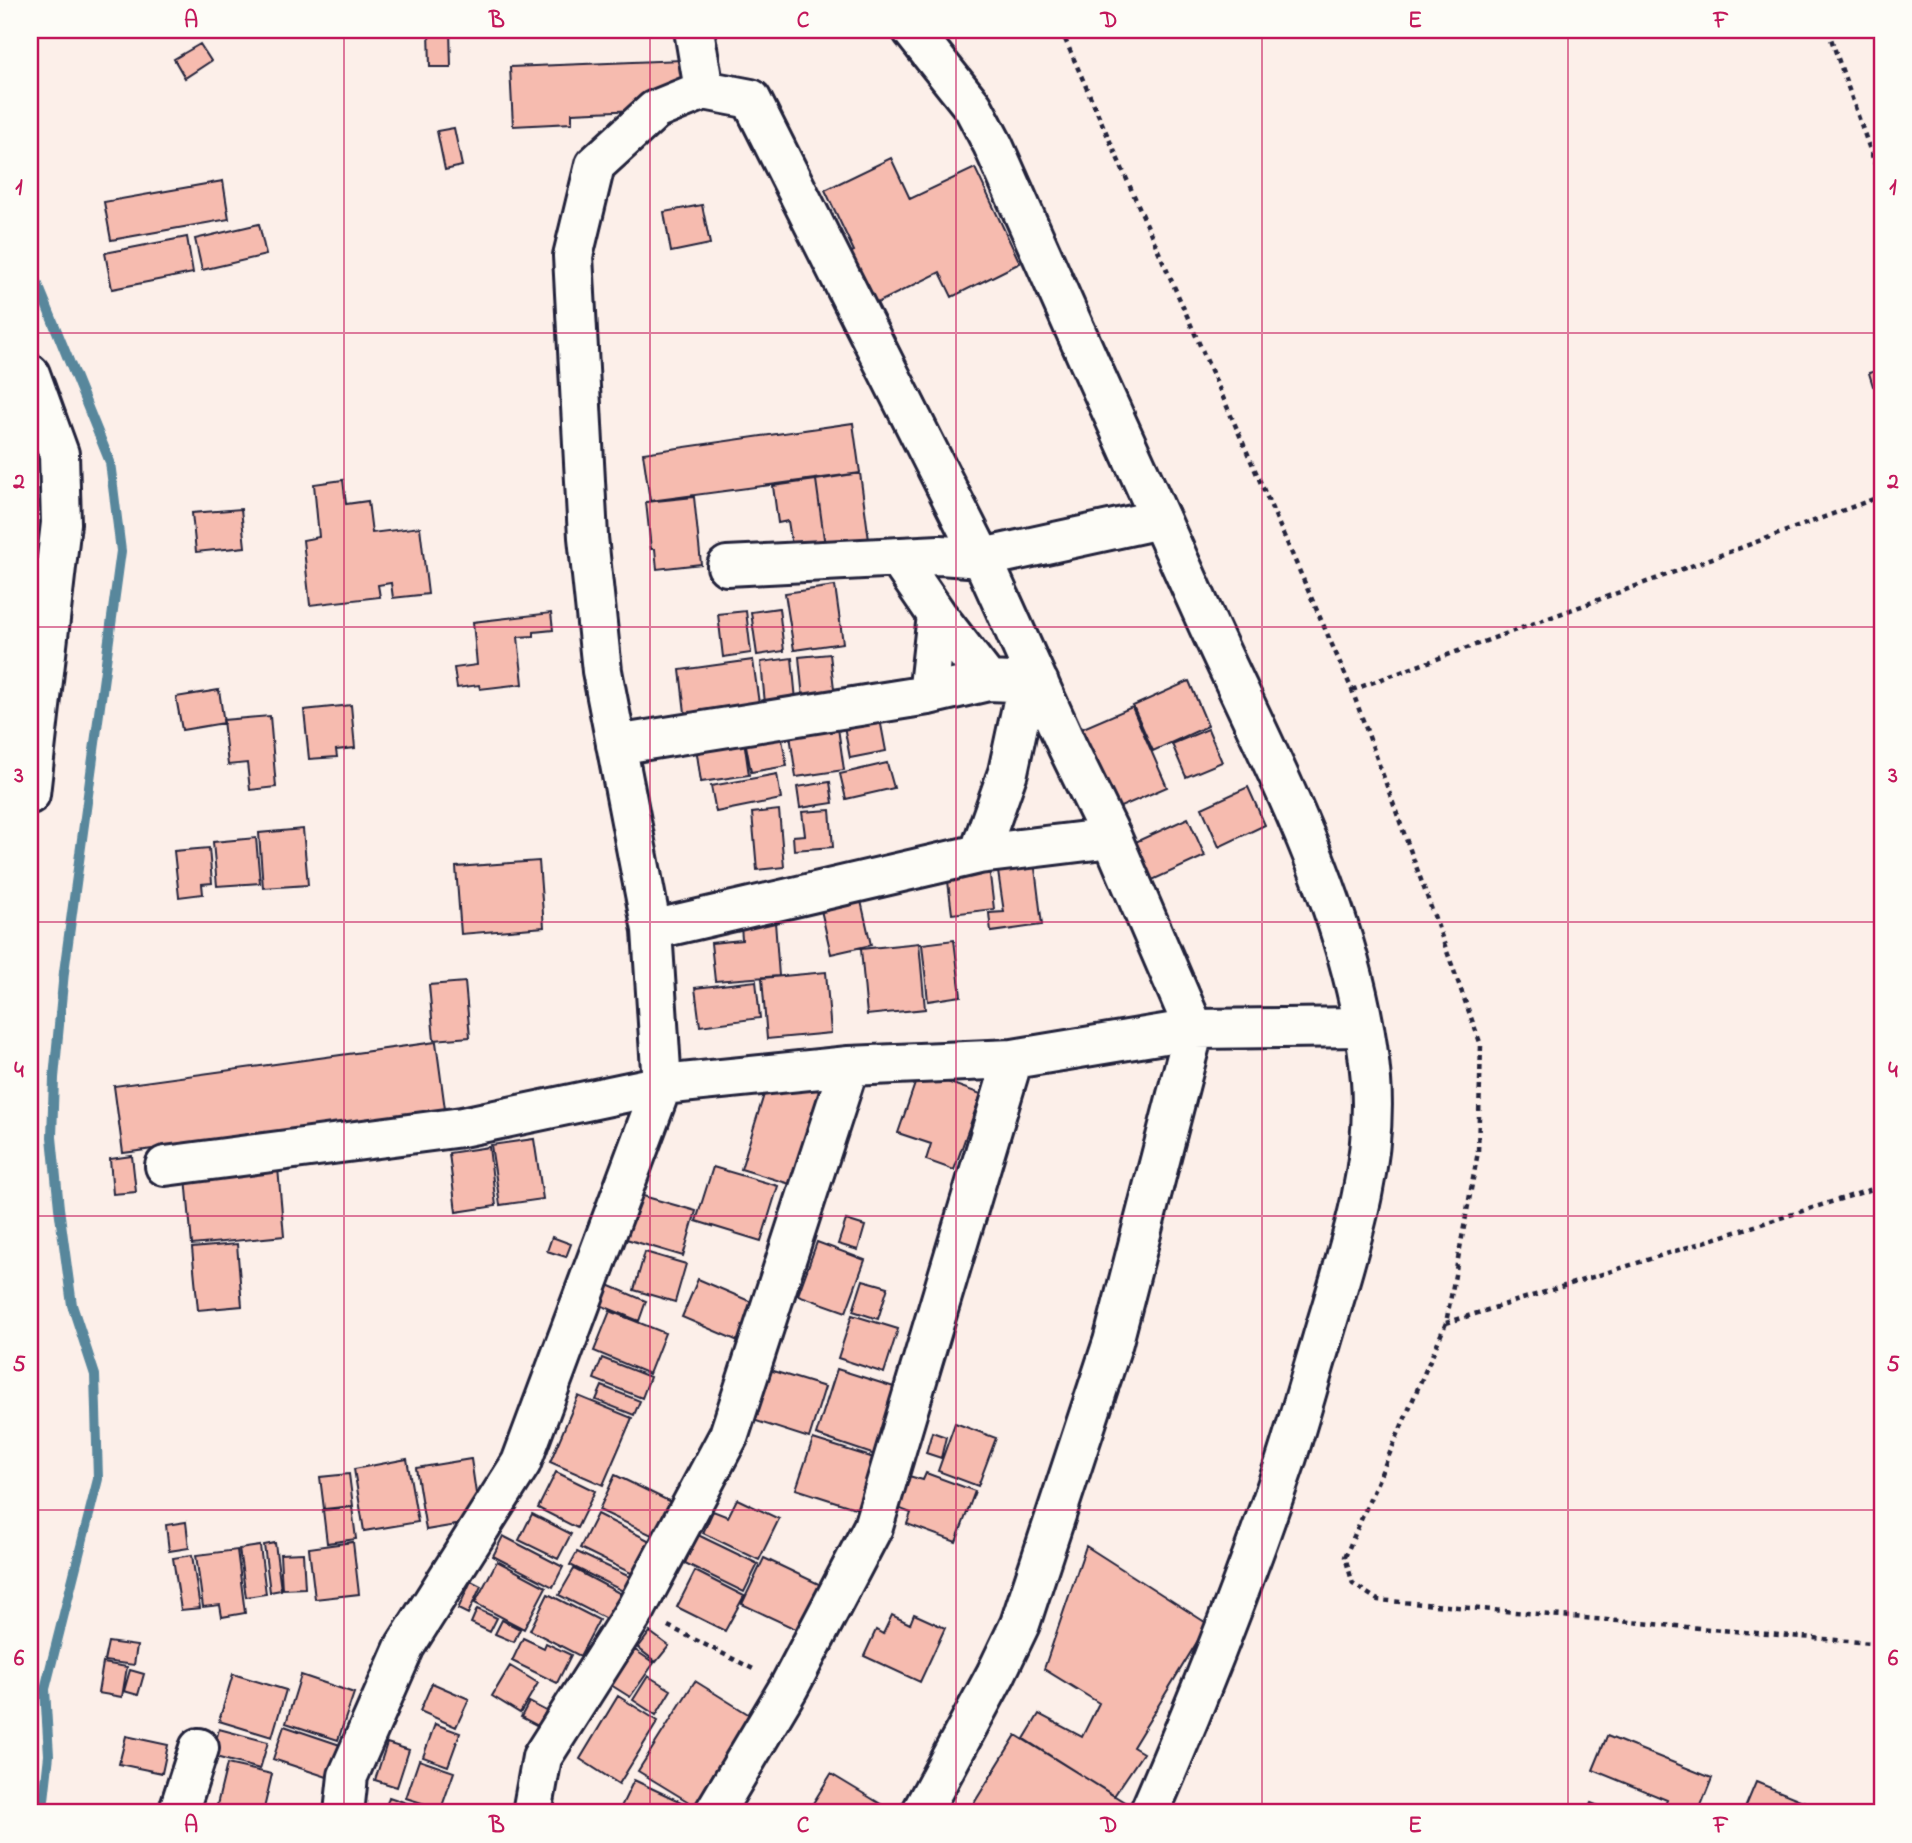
<svg xmlns="http://www.w3.org/2000/svg" width="1912" height="1843" font-family="'Indie Flower',sans-serif">
	<style>
		.lines { fill: none; stroke-linecap: round; stroke-linejoin: round }
		.stream { stroke: #59879c; stroke-width: 10 }
		.building { fill: #f6bbaf; stroke: #22223b; stroke-width: 2 }
		.minor-casing { stroke: #22223b; stroke-width: 44 }
		.tertiary-casing { stroke: #22223b; stroke-width: 44 }
		.path { stroke: #22223b; stroke-width: 4.5; stroke-dasharray: 5 5; stroke-linecap: butt }
		.minor { stroke: #fdfcf7; stroke-width: 38 }
		.tertiary { stroke: #fdfcf7; stroke-width: 38 }
		.grid { fill: none; stroke: #c2185b; stroke-width: 2; stroke-opacity: 0.55 }
		.neatline { fill: none; stroke: #c2185b; stroke-width: 2.5 }
		.grid-label { font-size: 23px; text-anchor: middle; font-weight: bold; fill: #c2185b }
	</style>
	<rect width="100%" height="100%" fill="#fcefe9"/>
	<filter id="ink" filterUnits="userSpaceOnUse"><feTurbulence type="fractalNoise" baseFrequency=".0143" numOctaves="2"/><feDisplacementMap in="SourceGraphic" scale="14" xChannelSelector="R" yChannelSelector="G"/><feConvolveMatrix kernelMatrix="1 2 1 2 8 2 1 2 1" color-interpolation-filters="sRGB"/></filter>
	<g filter="url(#ink)">
		<g class="lines">
			<path class="stream" d="M 30,265 L 110,462 L 121,551 L 64,972 L 54,1078 L 52,1137 L 59,1208 L 72,1305 L 95,1375 L 98,1479 L 45,1689 L 49,1755 L 44,1800 L 36,1813"/>
		</g>
		<path class="building" d="M 429,30 L 450,30 L 451,67 L 430,67 Z
			M 200,44 L 211,61 L 185,78 L 174,59 Z
			M 682,60 L 683,108 L 572,113 L 572,123 L 513,126 L 510,67 Z
			M 454,128 L 462,166 L 445,170 L 437,131 Z
			M 891,158 L 910,199 L 975,168 L 1020,263 L 952,297 L 940,272 L 859,312 L 835,260 L 854,251 L 825,190 Z
			M 223,181 L 229,219 L 111,240 L 104,202 Z
			M 702,205 L 710,244 L 671,252 L 664,212 Z
			M 259,224 L 266,255 L 202,270 L 195,239 Z
			M 187,237 L 193,273 L 112,289 L 105,253 Z
			M 1882,369 L 1882,383 L 1873,386 L 1869,373 Z
			M 853,423 L 860,473 L 650,501 L 643,453 Z
			M 860,473 L 869,540 L 825,546 L 816,480 Z
			M 343,480 L 346,504 L 368,501 L 372,533 L 420,527 L 428,594 L 393,598 L 391,583 L 378,585 L 380,597 L 310,605 L 303,540 L 319,537 L 314,484 Z
			M 816,480 L 825,546 L 792,546 L 788,521 L 778,523 L 773,486 Z
			M 694,497 L 701,564 L 657,569 L 655,549 L 651,549 L 646,502 Z
			M 241,509 L 245,547 L 196,552 L 192,513 Z
			M 835,586 L 843,643 L 794,650 L 785,593 Z
			M 779,608 L 784,651 L 757,655 L 751,612 Z
			M 746,611 L 751,653 L 723,657 L 718,614 Z
			M 551,613 L 553,630 L 534,632 L 534,636 L 518,637 L 523,684 L 480,689 L 479,685 L 457,688 L 454,668 L 477,665 L 473,622 Z
			M 830,654 L 836,706 L 804,709 L 799,657 Z
			M 792,658 L 797,711 L 766,714 L 761,662 Z
			M 753,660 L 760,711 L 686,721 L 680,670 Z
			M 1189,681 L 1208,726 L 1153,751 L 1133,706 Z
			M 219,690 L 224,723 L 182,730 L 176,697 Z
			M 351,705 L 355,748 L 336,750 L 337,757 L 309,759 L 304,710 Z
			M 1132,707 L 1167,787 L 1109,812 L 1074,732 Z
			M 270,716 L 276,787 L 250,790 L 247,763 L 228,765 L 223,720 Z
			M 880,719 L 886,751 L 850,758 L 844,726 Z
			M 838,728 L 844,770 L 796,777 L 790,735 Z
			M 1208,729 L 1222,762 L 1186,777 L 1172,744 Z
			M 743,733 L 749,775 L 701,782 L 695,740 Z
			M 781,734 L 787,766 L 751,772 L 745,740 Z
			M 887,763 L 894,788 L 846,799 L 840,774 Z
			M 777,774 L 781,799 L 716,812 L 711,786 Z
			M 830,782 L 833,803 L 800,808 L 797,787 Z
			M 1248,787 L 1265,825 L 1219,847 L 1202,808 Z
			M 779,810 L 784,867 L 757,870 L 752,813 Z
			M 830,810 L 833,847 L 794,850 L 793,836 L 805,835 L 802,812 Z
			M 1188,818 L 1205,856 L 1148,882 L 1131,844 Z
			M 303,829 L 308,885 L 263,888 L 259,833 Z
			M 256,838 L 260,883 L 217,886 L 213,842 Z
			M 209,848 L 212,883 L 202,884 L 203,894 L 179,897 L 174,851 Z
			M 1034,860 L 1042,925 L 991,932 L 989,913 L 1004,912 L 997,865 Z
			M 539,861 L 544,927 L 461,934 L 456,867 Z
			M 989,867 L 994,909 L 952,914 L 947,873 Z
			M 859,892 L 871,945 L 831,954 L 819,901 Z
			M 774,908 L 779,976 L 715,981 L 711,943 L 742,940 L 740,911 Z
			M 954,940 L 961,996 L 928,1001 L 922,944 Z
			M 919,943 L 925,1009 L 867,1015 L 861,949 Z
			M 826,972 L 831,1033 L 767,1039 L 762,978 Z
			M 756,981 L 760,1018 L 700,1026 L 695,988 Z
			M 465,982 L 470,1037 L 434,1040 L 429,985 Z
			M 436,1042 L 445,1109 L 123,1153 L 114,1086 Z
			M 919,1072 L 981,1094 L 954,1170 L 926,1160 L 931,1144 L 898,1133 Z
			M 770,1075 L 833,1095 L 803,1188 L 741,1169 Z
			M 534,1139 L 543,1199 L 500,1205 L 491,1145 Z
			M 489,1147 L 496,1206 L 456,1212 L 449,1153 Z
			M 132,1156 L 136,1192 L 113,1194 L 110,1159 Z
			M 713,1167 L 778,1186 L 761,1241 L 696,1221 Z
			M 278,1168 L 284,1236 L 192,1245 L 186,1177 Z
			M 636,1194 L 696,1211 L 683,1256 L 623,1238 Z
			M 846,1220 L 865,1226 L 858,1250 L 838,1244 Z
			M 552,1237 L 571,1244 L 566,1257 L 547,1251 Z
			M 817,1242 L 865,1260 L 846,1312 L 798,1295 Z
			M 237,1244 L 242,1306 L 198,1310 L 192,1248 Z
			M 645,1252 L 686,1264 L 675,1302 L 634,1290 Z
			M 698,1279 L 754,1303 L 738,1341 L 682,1317 Z
			M 863,1280 L 888,1287 L 878,1319 L 853,1311 Z
			M 608,1285 L 646,1301 L 639,1321 L 600,1305 Z
			M 610,1311 L 665,1333 L 649,1374 L 594,1351 Z
			M 852,1315 L 898,1329 L 884,1373 L 838,1358 Z
			M 602,1358 L 650,1377 L 642,1398 L 594,1379 Z
			M 763,1368 L 825,1387 L 809,1438 L 747,1418 Z
			M 837,1369 L 897,1388 L 875,1455 L 816,1435 Z
			M 602,1386 L 640,1401 L 634,1415 L 596,1400 Z
			M 578,1396 L 632,1418 L 603,1485 L 550,1462 Z
			M 955,1423 L 996,1438 L 978,1486 L 938,1471 Z
			M 932,1432 L 946,1437 L 941,1458 L 926,1453 Z
			M 813,1439 L 874,1458 L 858,1509 L 796,1489 Z
			M 407,1459 L 418,1522 L 364,1531 L 354,1469 Z
			M 471,1459 L 480,1521 L 426,1530 L 416,1468 Z
			M 556,1472 L 595,1491 L 577,1528 L 538,1508 Z
			M 926,1473 L 975,1491 L 956,1542 L 907,1524 L 911,1513 L 898,1508 L 909,1476 L 923,1480 Z
			M 349,1474 L 353,1506 L 324,1509 L 320,1477 Z
			M 615,1475 L 675,1504 L 658,1538 L 599,1510 Z
			M 737,1499 L 779,1519 L 759,1560 L 703,1533 L 713,1511 L 728,1517 Z
			M 352,1507 L 356,1539 L 327,1543 L 323,1510 Z
			M 532,1514 L 571,1534 L 558,1559 L 519,1540 Z
			M 597,1514 L 656,1544 L 639,1577 L 580,1548 Z
			M 186,1522 L 189,1548 L 169,1551 L 166,1525 Z
			M 698,1535 L 758,1564 L 744,1592 L 685,1563 Z
			M 503,1536 L 563,1567 L 553,1587 L 493,1556 Z
			M 353,1542 L 359,1594 L 315,1599 L 309,1548 Z
			M 275,1543 L 281,1590 L 270,1592 L 264,1545 Z
			M 260,1546 L 266,1594 L 246,1597 L 239,1549 Z
			M 1086,1546 L 1208,1624 L 1133,1747 L 1143,1753 L 1114,1796 L 1024,1739 L 1039,1714 L 1082,1737 L 1099,1703 L 1044,1669 Z
			M 237,1550 L 245,1613 L 222,1617 L 220,1605 L 203,1607 L 196,1555 Z
			M 577,1552 L 630,1577 L 623,1591 L 570,1565 Z
			M 303,1553 L 305,1588 L 282,1589 L 280,1554 Z
			M 192,1555 L 200,1608 L 181,1610 L 173,1558 Z
			M 764,1558 L 823,1586 L 802,1632 L 742,1604 Z
			M 497,1561 L 546,1587 L 524,1629 L 475,1603 Z
			M 574,1569 L 625,1596 L 612,1622 L 559,1595 Z
			M 695,1571 L 744,1596 L 725,1631 L 677,1607 Z
			M 471,1581 L 481,1586 L 468,1614 L 458,1609 Z
			M 548,1594 L 599,1620 L 580,1656 L 530,1630 Z
			M 477,1609 L 497,1618 L 490,1632 L 471,1623 Z
			M 914,1614 L 945,1628 L 920,1682 L 864,1656 L 876,1630 L 883,1634 L 892,1615 L 910,1624 Z
			M 502,1620 L 520,1629 L 514,1642 L 495,1634 Z
			M 650,1632 L 669,1646 L 656,1662 L 638,1648 Z
			M 523,1638 L 544,1648 L 546,1643 L 571,1655 L 557,1683 L 512,1661 Z
			M 108,1642 L 137,1646 L 134,1665 L 104,1661 Z
			M 635,1650 L 654,1663 L 630,1697 L 611,1685 Z
			M 103,1663 L 127,1667 L 122,1697 L 98,1693 Z
			M 510,1666 L 538,1683 L 520,1713 L 492,1696 Z
			M 130,1670 L 144,1674 L 138,1695 L 124,1691 Z
			M 233,1674 L 286,1690 L 272,1737 L 219,1721 Z
			M 301,1675 L 354,1693 L 338,1740 L 286,1723 Z
			M 648,1676 L 671,1690 L 656,1715 L 633,1700 Z
			M 695,1681 L 753,1717 L 697,1807 L 638,1771 Z
			M 432,1683 L 469,1699 L 456,1727 L 420,1711 Z
			M 618,1696 L 658,1721 L 619,1784 L 580,1759 Z
			M 529,1702 L 546,1711 L 538,1726 L 521,1717 Z
			M 435,1724 L 460,1733 L 448,1766 L 423,1757 Z
			M 284,1726 L 343,1746 L 333,1779 L 273,1759 Z
			M 219,1729 L 268,1742 L 260,1769 L 212,1756 Z
			M 1016,1735 L 1131,1806 L 1127,1813 L 968,1813 Z
			M 126,1736 L 168,1745 L 162,1773 L 119,1764 Z
			M 1607,1736 L 1712,1778 L 1698,1813 L 1662,1813 L 1667,1800 L 1593,1770 Z
			M 387,1743 L 409,1750 L 397,1787 L 375,1780 Z
			M 419,1760 L 454,1772 L 441,1809 L 406,1798 Z
			M 227,1764 L 272,1774 L 263,1813 L 252,1813 L 217,1805 Z
			M 831,1774 L 889,1809 L 886,1813 L 807,1813 Z
			M 634,1780 L 696,1809 L 693,1813 L 618,1813 Z
			M 1756,1782 L 1820,1808 L 1818,1813 L 1743,1813 Z
			M 389,1797 L 436,1813 L 384,1813 Z
			M 1591,1803 L 1617,1813 L 1586,1813 Z"/>
		<g class="lines">
			<defs>
				<path id="minor" d="M 694,30 L 704,90
					M 30,374 L 59,454 L 61,523 L 30,794
					M 898,558 L 937,615 L 988,681
					M 727,566 L 940,555 L 982,558 L 1160,519
					M 928,695 L 937,615
					M 616,745 L 928,695 L 988,681 L 1039,683
					M 979,854 L 1008,772 L 1027,683
					M 652,930 L 979,854 L 1112,838
					M 165,1166 L 462,1127 L 662,1085
					M 178,1813 L 199,1748
					M 344,1813 L 348,1776 L 405,1646 L 521,1463 L 662,1085
					M 532,1813 L 542,1757 L 636,1609 L 729,1435 L 849,1066
					M 714,1813 L 789,1687 L 873,1527 L 1013,1059 L 1194,1029 L 1363,1027
					M 921,1813 L 996,1674 L 1020,1624 L 1113,1342 L 1194,1029 L 1112,838 L 1067,746 L 982,558 L 751,99 L 704,90 L 655,110 L 595,165 L 573,256 L 588,537 L 602,671 L 652,930 L 662,1085 L 849,1066 L 1013,1059"/>
				<path id="tertiary" d="M 912,30 L 973,107 L 993,145 C 1064,306 1136,467 1209,627 C 1275,771 1357,919 1371,1080 C 1378,1169 1346,1258 1321,1343 C 1309,1382 1298,1423 1285,1463 C 1245,1581 1199,1698 1149,1813"/>
			</defs>
			<use href="#minor" class="minor-casing"/>
			<use href="#tertiary" class="tertiary-casing"/>
			<path class="path" d="M 1061,30 L 1352,690 L 1481,1045 L 1478,1152 L 1446,1323 L 1345,1557 L 1353,1584 L 1378,1600 L 1882,1644
				M 1828,30 L 1882,184
				M 1352,690 L 1882,496
				M 1446,1323 L 1882,1186
				M 668,1626 L 757,1671"/>
			<use href="#minor" class="minor"/>
			<use href="#tertiary" class="tertiary"/>
		</g>
	</g>
	<path class="grid" d="M 344,30 L 344,1813M 650,30 L 650,1813M 956,30 L 956,1813M 1262,30 L 1262,1813M 1568,30 L 1568,1813M 30,333 L 1882,333M 30,627 L 1882,627M 30,922 L 1882,922M 30,1216 L 1882,1216M 30,1510 L 1882,1510"/>
	<rect width="1912" height="1843" fill="none" stroke="#fdfcf7" stroke-width="77"/>
	<rect x="38" y="38" width="1836" height="1766" class="neatline"/>
	<g class="grid-label">
		<text x="191" y="27">A</text>
		<text x="497" y="27">B</text>
		<text x="803" y="27">C</text>
		<text x="1109" y="27">D</text>
		<text x="1415" y="27">E</text>
		<text x="1721" y="27">F</text>
		<text x="19" y="194">1</text>
		<text x="1893" y="194">1</text>
		<text x="19" y="488">2</text>
		<text x="1893" y="488">2</text>
		<text x="19" y="782">3</text>
		<text x="1893" y="782">3</text>
		<text x="19" y="1077">4</text>
		<text x="1893" y="1077">4</text>
		<text x="19" y="1371">5</text>
		<text x="1893" y="1371">5</text>
		<text x="19" y="1665">6</text>
		<text x="1893" y="1665">6</text>
		<text x="191" y="1832">A</text>
		<text x="497" y="1832">B</text>
		<text x="803" y="1832">C</text>
		<text x="1109" y="1832">D</text>
		<text x="1415" y="1832">E</text>
		<text x="1721" y="1832">F</text>
	</g>
</svg>
